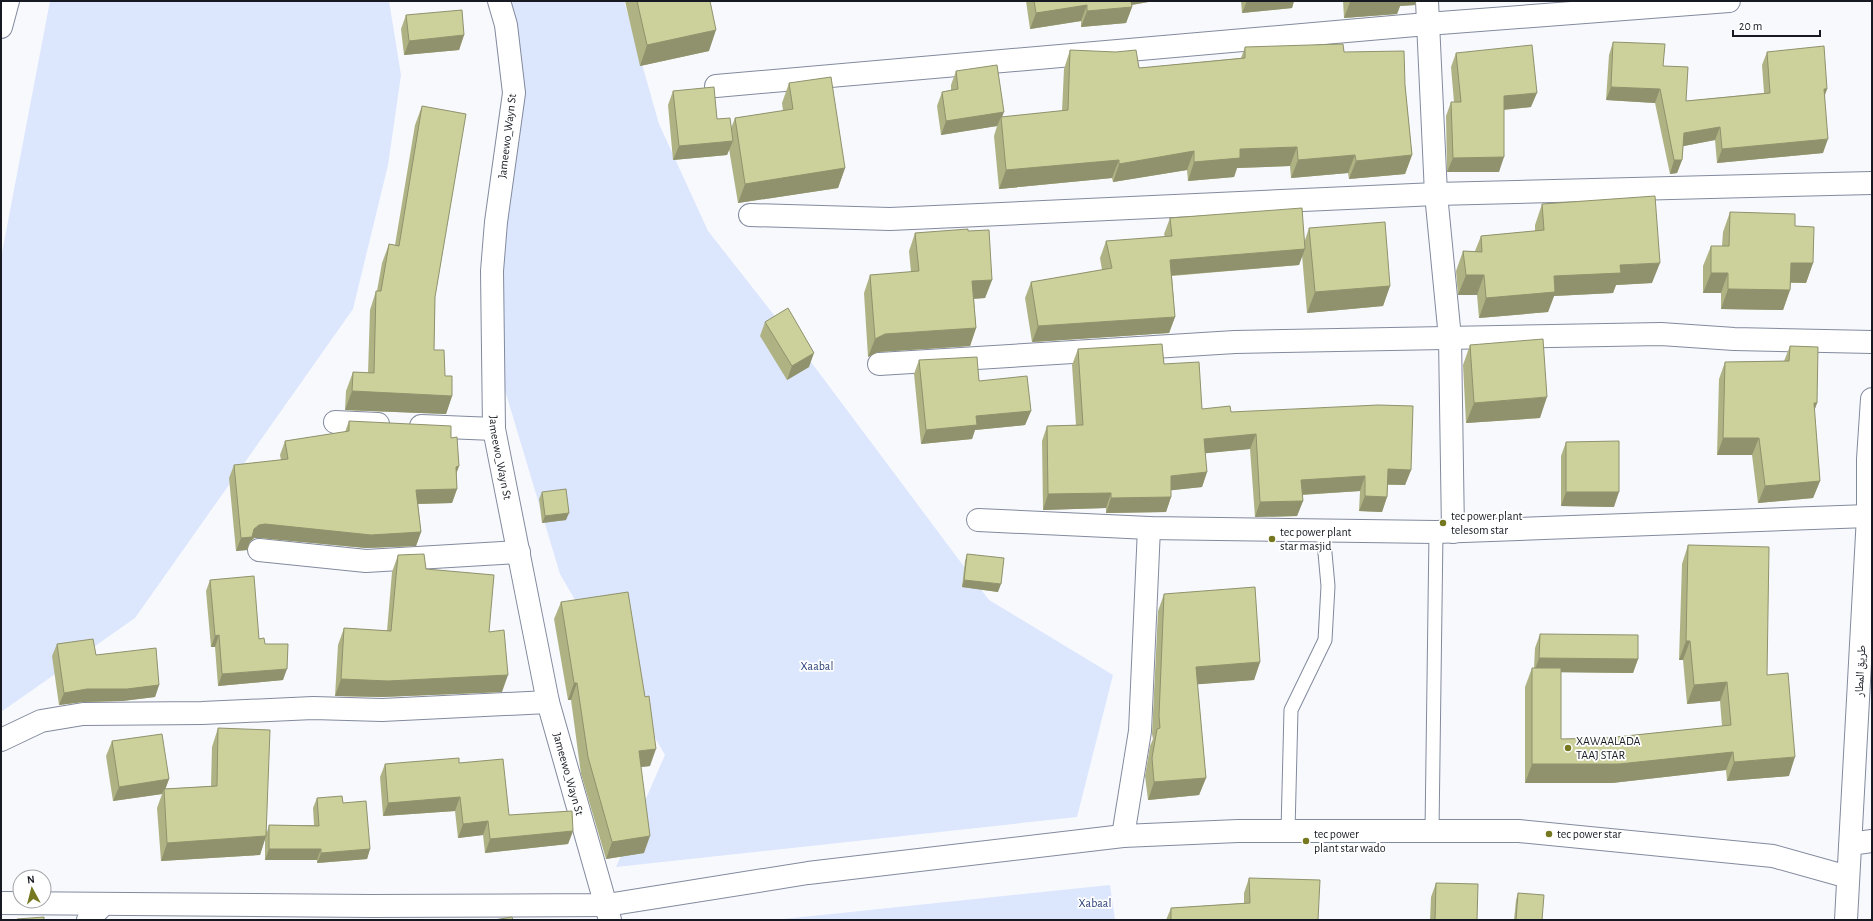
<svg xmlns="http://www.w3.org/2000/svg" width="1873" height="921" font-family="'Alegreya Sans','Noto Naskh Arabic',sans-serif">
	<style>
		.green { fill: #dce6fd }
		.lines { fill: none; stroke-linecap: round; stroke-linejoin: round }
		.lane-casing { stroke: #828a9d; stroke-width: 15 }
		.street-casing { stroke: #828a9d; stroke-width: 24 }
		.secondary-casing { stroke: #828a9d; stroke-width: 24 }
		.lane { stroke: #fff; stroke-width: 13 }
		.street { stroke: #fff; stroke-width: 22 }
		.secondary { stroke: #fff; stroke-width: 22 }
		.wall { fill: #afb384 }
		.shaded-wall { fill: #8f926c }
		.building { fill: #ccd09a; stroke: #8f926c }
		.poi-dot { fill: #75781f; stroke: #fff; stroke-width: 1.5 }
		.labels { text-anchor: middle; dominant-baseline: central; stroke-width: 3.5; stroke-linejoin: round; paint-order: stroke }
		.street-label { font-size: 12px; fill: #171a22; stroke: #fff }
		.poi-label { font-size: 12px; fill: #171a22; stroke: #fff; text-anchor: start }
		.park-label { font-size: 12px; fill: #283e77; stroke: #fff }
	</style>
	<rect width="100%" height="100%" fill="#f7f9fd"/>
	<path class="green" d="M 50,1 L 389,1 L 401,75 L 388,165 L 353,309 L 135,618 L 1,712 L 1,258 Z
		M 502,1 L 624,1 L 659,124 L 708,231 L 811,362 L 989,600 L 1113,675 L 1077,817 L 616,867 L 665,755 L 560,574 L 493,350 L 510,124 Z
		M 1110,885 L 1115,920 L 774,920 Z"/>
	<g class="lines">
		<defs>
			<path id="lane" d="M 1288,831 L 1291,710 L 1325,640 L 1328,586 L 1323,531
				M 1432,831 L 1436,532"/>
			<g id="street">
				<path id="s1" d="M 499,1 L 506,25 L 514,93 L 496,222 L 492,271 L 494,429 L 548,702 L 610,920"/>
				<path d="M 1427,1 L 1436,194 L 1450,338 L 1453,532"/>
				<path d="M 1,27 L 8,1"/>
				<path d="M 716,86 L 1427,24 L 1729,1"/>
				<path d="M 750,215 L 890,219 L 1436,194 L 1872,183"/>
				<path d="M 879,364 L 1235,342 L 1661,334 L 1734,339 L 1872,342"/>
				<path d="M 335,422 L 378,424"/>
				<path d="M 421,426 L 494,429"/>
				<path d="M 978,520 L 1149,528 L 1436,532 L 1868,516"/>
				<path d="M 259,550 L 366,561 L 519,552"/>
				<path d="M 1,740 L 41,721 L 83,714 L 202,713 L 313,708 L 382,710 L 548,702"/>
				<path d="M 1123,836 L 1140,731 L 1149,528"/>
				<path d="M 88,920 L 103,905"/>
			</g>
			<path id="secondary" d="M 1850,844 L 1872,841
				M 1,903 L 370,906 L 607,905 L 808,873 L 1123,836 L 1238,831 L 1519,831 L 1773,856 L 1848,877
				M 1846,920 L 1868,516 L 1868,459 L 1872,399"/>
		</defs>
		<use href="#lane" class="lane-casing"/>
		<use href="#street" class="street-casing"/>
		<use href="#secondary" class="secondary-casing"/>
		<use href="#lane" class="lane"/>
		<use href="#street" class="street"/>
		<use href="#secondary" class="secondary"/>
	</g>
	<path class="wall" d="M 625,1 L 710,1 L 709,51 L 640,66 Z
		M 1026,1 L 1154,1 L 1132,5 L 1132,7 L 1126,23 L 1081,27 L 1081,21 L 1030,29 Z
		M 1241,1 L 1294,1 L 1292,8 L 1242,13 Z
		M 1343,1 L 1416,1 L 1415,5 L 1400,6 L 1397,14 L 1344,18 Z
		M 406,15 L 464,35 L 459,50 L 404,55 L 401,29 Z
		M 1613,42 L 1663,66 L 1686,101 L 1764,93 L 1762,65 L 1767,52 L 1827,89 L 1825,95 L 1823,153 L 1717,163 L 1715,140 L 1683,146 L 1682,160 L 1677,173 L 1670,174 L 1655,103 L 1606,100 L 1609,55 Z
		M 1245,47 L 1344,52 L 1405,85 L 1412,155 L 1405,174 L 1349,179 L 1348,173 L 1291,178 L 1290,166 L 1237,168 L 1234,177 L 1188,181 L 1187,170 L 1113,182 L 1112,178 L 999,189 L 994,136 L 997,126 L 941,135 L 937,106 L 942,92 L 951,90 L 951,85 L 956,71 L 1002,117 L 1062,111 L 1064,69 L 1070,50 L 1139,68 L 1241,58 Z
		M 1456,53 L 1531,107 L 1504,110 L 1499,172 L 1447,172 L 1446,116 L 1451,102 L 1454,102 L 1451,67 Z
		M 789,83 L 845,168 L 838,188 L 738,203 L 729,149 L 727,155 L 673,160 L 668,105 L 673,91 L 731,128 L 735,118 L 783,111 L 782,103 Z
		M 422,106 L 435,297 L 434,350 L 452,396 L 446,414 L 345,410 L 346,391 L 353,372 L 368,373 L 370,310 L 376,291 L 377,291 L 382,263 L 389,244 L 395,245 L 415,125 Z
		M 1542,204 L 1652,283 L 1616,285 L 1613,293 L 1554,296 L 1548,312 L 1479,318 L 1477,295 L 1458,295 L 1456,271 L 1463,251 L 1475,251 L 1481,236 L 1535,231 L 1535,225 Z
		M 1730,212 L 1795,226 L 1813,263 L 1806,283 L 1791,283 L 1790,290 L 1783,310 L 1721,309 L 1721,293 L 1703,293 L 1703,266 L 1711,246 L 1722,246 L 1723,232 Z
		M 1170,218 L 1304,243 L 1309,228 L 1390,286 L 1383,306 L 1307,313 L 1302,255 L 1299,265 L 1172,276 L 1175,317 L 1169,333 L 1032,342 L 1025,298 L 1031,282 L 1102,270 L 1100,258 L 1106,241 L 1165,237 L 1164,234 Z
		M 968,231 L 992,280 L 985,298 L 974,299 L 976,328 L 970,346 L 878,352 L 868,357 L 864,293 L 870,275 L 911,272 L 909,251 L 915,233 Z
		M 765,322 L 809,367 L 787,380 L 760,336 Z
		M 1470,345 L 1540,418 L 1466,423 L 1463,365 Z
		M 1790,346 L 1817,403 L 1814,411 L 1820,481 L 1813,498 L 1758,503 L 1752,455 L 1717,455 L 1719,379 L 1725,362 L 1784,361 Z
		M 1078,349 L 1164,364 L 1202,409 L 1231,412 L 1411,470 L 1405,485 L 1388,485 L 1387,497 L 1382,512 L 1359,511 L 1360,491 L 1302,495 L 1303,501 L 1297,516 L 1255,517 L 1250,449 L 1205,453 L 1207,472 L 1202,487 L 1171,490 L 1171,497 L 1166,512 L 1106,513 L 1106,508 L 1043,510 L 1042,441 L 1047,426 L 1076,425 L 1072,365 Z
		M 919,360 L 979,381 L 1031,411 L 1025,425 L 975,430 L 972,439 L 921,444 L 914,374 Z
		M 349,421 L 451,438 L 459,466 L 456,474 L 457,489 L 452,503 L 418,504 L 421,532 L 416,546 L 366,548 L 260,538 L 254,538 L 250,542 L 247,550 L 236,551 L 229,478 L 234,465 L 281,460 L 280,455 L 285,441 L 345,432 Z
		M 1566,442 L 1614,507 L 1561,506 L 1561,456 Z
		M 542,492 L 566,520 L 542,523 L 539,499 Z
		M 1688,545 L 1767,675 L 1789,776 L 1727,781 L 1726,770 L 1612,783 L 1525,783 L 1525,687 L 1532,668 L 1534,668 L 1535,648 L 1540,634 L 1638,659 L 1633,673 L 1561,672 L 1561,739 L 1606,738 L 1722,726 L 1720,701 L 1687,704 L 1683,660 L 1679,660 L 1682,564 Z
		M 967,554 L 998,592 L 962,587 L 965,561 Z
		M 398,555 L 426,569 L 489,632 L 502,692 L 382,697 L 335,696 L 338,645 L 344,628 L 387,631 L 392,572 Z
		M 210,580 L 259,639 L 265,644 L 283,680 L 218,686 L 215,647 L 211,647 L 206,591 Z
		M 1164,594 L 1260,662 L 1254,680 L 1197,684 L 1206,778 L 1199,795 L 1148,800 L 1145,776 L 1150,746 L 1153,739 L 1152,734 L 1158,611 Z
		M 561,602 L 650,766 L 641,767 L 644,853 L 606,859 L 581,774 L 571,700 L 568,700 L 554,619 Z
		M 57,644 L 96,655 L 159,685 L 155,697 L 122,701 L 83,702 L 59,705 L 52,656 Z
		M 218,728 L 267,832 L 269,825 L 314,825 L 313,808 L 317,798 L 343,803 L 370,849 L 367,859 L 317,863 L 317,860 L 265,860 L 265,839 L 260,855 L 161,861 L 157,808 L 162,794 L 113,801 L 106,756 L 112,741 L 169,779 L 165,789 L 211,786 L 212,747 Z
		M 459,763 L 509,815 L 573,831 L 568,844 L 485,853 L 483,835 L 458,838 L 455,811 L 383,816 L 380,777 L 385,764 Z
		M 1249,878 L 1318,920 L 1166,920 L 1171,908 L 1244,903 L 1244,893 Z
		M 1436,883 L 1477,920 L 1430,920 L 1431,897 Z
		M 1518,893 L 1542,920 L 1514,920 L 1516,900 Z"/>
	<path class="shaded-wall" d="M 1126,1 L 1154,1 L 1125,6 Z
		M 1247,1 L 1294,1 L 1292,8 L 1242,13 Z
		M 1363,1 L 1416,1 L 1415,5 L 1400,6 L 1397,14 L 1344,18 L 1350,2 Z
		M 1440,1 L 1451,1 L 1440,2 Z
		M 1087,5 L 1081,21 L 1030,29 L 1036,13 Z
		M 1132,7 L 1126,23 L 1081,27 L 1087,11 Z
		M 716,30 L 709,51 L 640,66 L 647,45 Z
		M 464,35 L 459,50 L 404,55 L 409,41 Z
		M 1611,87 L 1660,89 L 1655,103 L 1606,100 Z
		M 1824,89 L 1827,89 L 1822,102 Z
		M 1537,93 L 1531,107 L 1499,110 L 1504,96 Z
		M 1004,112 L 1001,120 L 1001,117 L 997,126 L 941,135 L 946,121 Z
		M 1720,127 L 1715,140 L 1679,147 L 1684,133 Z
		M 1828,139 L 1823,153 L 1717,163 L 1722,149 Z
		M 733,141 L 727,155 L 673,160 L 679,146 Z
		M 1297,147 L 1290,166 L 1237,168 L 1234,177 L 1188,181 L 1194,162 L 1240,149 Z
		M 1194,151 L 1187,170 L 1113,182 L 1119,164 Z
		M 1355,155 L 1348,173 L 1291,178 L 1298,160 Z
		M 1412,155 L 1405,174 L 1349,179 L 1356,161 Z
		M 1504,157 L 1499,172 L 1447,172 L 1453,158 Z
		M 1119,160 L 1112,178 L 999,189 L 1006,170 Z
		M 1674,160 L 1682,160 L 1677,173 L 1670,174 Z
		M 845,168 L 838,188 L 738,203 L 745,184 Z
		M 1305,249 L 1299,265 L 1164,276 L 1170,260 Z
		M 1660,263 L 1652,283 L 1616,285 L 1613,293 L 1554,296 L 1548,312 L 1479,318 L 1486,298 L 1554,276 L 1620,265 Z
		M 1791,263 L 1813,263 L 1806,283 L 1784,282 Z
		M 1711,273 L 1728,273 L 1721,293 L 1703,293 Z
		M 1466,275 L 1484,275 L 1477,295 L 1458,295 Z
		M 992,280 L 985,298 L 966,299 L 972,281 Z
		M 1390,286 L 1383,306 L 1307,313 L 1315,292 Z
		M 1728,289 L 1790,290 L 1783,310 L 1721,309 Z
		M 1175,317 L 1169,333 L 1032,342 L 1038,326 Z
		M 976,328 L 970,346 L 878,352 L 868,357 L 875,339 L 885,334 Z
		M 814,353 L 809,367 L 787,380 L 792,366 Z
		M 352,391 L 452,396 L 446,414 L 345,410 Z
		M 1547,397 L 1540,418 L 1466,423 L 1474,403 Z
		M 1814,403 L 1817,403 L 1811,420 Z
		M 1031,411 L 1025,425 L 975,430 L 972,439 L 921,444 L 926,430 L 976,416 Z
		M 1256,434 L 1250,449 L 1198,454 L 1204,439 Z
		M 1723,438 L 1759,438 L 1752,455 L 1717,455 Z
		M 459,466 L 454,480 L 456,467 Z
		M 1388,469 L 1411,470 L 1405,485 L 1383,484 Z
		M 1207,472 L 1202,487 L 1165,491 L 1171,476 Z
		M 1365,476 L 1360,491 L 1296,495 L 1301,480 Z
		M 1820,481 L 1813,498 L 1758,503 L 1765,486 Z
		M 457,489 L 452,503 L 412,504 L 416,490 Z
		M 1566,492 L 1619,492 L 1614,507 L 1561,506 Z
		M 1111,493 L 1106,508 L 1043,510 L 1048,494 Z
		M 1365,496 L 1387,497 L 1382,512 L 1359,511 Z
		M 1171,497 L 1166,512 L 1106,513 L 1111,498 Z
		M 1303,501 L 1297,516 L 1255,517 L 1260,502 Z
		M 569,513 L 566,520 L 542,523 L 545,516 Z
		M 265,524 L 421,532 L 416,546 L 366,548 L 260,538 L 254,538 L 250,542 L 247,550 L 236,551 L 241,538 L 259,525 Z
		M 964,580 L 1001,584 L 998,592 L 962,587 Z
		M 219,635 L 215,647 L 211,647 L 215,636 Z
		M 1686,641 L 1690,641 L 1683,660 L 1679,660 Z
		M 1539,658 L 1638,659 L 1633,673 L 1534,672 Z
		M 1260,662 L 1254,680 L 1189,685 L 1196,667 Z
		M 287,669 L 283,680 L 218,686 L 222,674 Z
		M 508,675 L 502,692 L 382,697 L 335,696 L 341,679 Z
		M 1727,682 L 1720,701 L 1687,704 L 1694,685 Z
		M 574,683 L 577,683 L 571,700 L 568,700 Z
		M 159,685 L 155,697 L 122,701 L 83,702 L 59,705 L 64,693 L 87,689 Z
		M 656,749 L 650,766 L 633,768 L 639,751 Z
		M 1733,752 L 1726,770 L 1612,783 L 1525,783 L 1532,764 Z
		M 1795,757 L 1789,776 L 1727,781 L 1734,762 Z
		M 1206,778 L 1199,795 L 1148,800 L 1154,782 Z
		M 169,779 L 164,793 L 164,789 L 162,794 L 113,801 L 119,787 Z
		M 460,797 L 455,811 L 383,816 L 388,803 Z
		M 488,821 L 483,835 L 458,838 L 463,824 Z
		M 573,831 L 568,844 L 485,853 L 490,839 Z
		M 266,836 L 260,855 L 161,861 L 167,843 Z
		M 650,836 L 644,853 L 606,859 L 612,842 Z
		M 269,849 L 321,849 L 317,860 L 265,860 Z
		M 370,849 L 367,859 L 317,863 L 321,853 Z"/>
	<path class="building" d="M 637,1 L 710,1 L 716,30 L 647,45 Z
		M 1034,1 L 1131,1 L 1132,7 L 1087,11 L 1087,5 L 1036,13 Z
		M 1350,1 L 1363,1 L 1350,2 Z
		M 462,10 L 464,35 L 409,41 L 406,15 Z
		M 1613,42 L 1665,44 L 1663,66 L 1688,67 L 1686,101 L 1770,93 L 1767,52 L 1824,46 L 1827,89 L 1824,89 L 1828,139 L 1722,149 L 1720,127 L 1684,133 L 1682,160 L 1674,160 L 1660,89 L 1611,87 Z
		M 1343,44 L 1344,52 L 1404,51 L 1405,85 L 1412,155 L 1356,161 L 1355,155 L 1298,160 L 1297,147 L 1240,149 L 1240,158 L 1194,162 L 1194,151 L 1119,164 L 1119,160 L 1006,170 L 1001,117 L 1068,110 L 1070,50 L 1116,52 L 1136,50 L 1139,68 L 1245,58 L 1245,47 Z
		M 1532,45 L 1537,93 L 1504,96 L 1504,157 L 1453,158 L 1451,102 L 1461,102 L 1456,53 Z
		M 997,65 L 1004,112 L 946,121 L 942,92 L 958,89 L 956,71 Z
		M 831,77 L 845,168 L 745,184 L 735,118 L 793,109 L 789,83 Z
		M 714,87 L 717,119 L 730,118 L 733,141 L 679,146 L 673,91 Z
		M 422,106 L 466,114 L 435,297 L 434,350 L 444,350 L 445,376 L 452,376 L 452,396 L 352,391 L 353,372 L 374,373 L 376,291 L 381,291 L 389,244 L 399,246 Z
		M 1655,196 L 1660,263 L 1620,265 L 1621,273 L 1554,276 L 1555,292 L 1486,298 L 1484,275 L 1466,275 L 1463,251 L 1482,252 L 1481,236 L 1544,230 L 1542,204 Z
		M 1302,208 L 1305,249 L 1170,260 L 1175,317 L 1038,326 L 1031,282 L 1112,268 L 1106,241 L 1172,236 L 1170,218 Z
		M 1730,212 L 1795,214 L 1795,226 L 1814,227 L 1813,263 L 1791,263 L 1790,290 L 1728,289 L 1728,273 L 1711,273 L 1711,246 L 1729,246 Z
		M 1385,222 L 1390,286 L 1315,292 L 1309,228 Z
		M 968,229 L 968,231 L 989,230 L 992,280 L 972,281 L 976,328 L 885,334 L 875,339 L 870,275 L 919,271 L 915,233 Z
		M 788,308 L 814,353 L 792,366 L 765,322 Z
		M 1543,339 L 1547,397 L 1474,403 L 1470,345 Z
		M 1162,344 L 1164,364 L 1199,362 L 1202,409 L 1230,406 L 1231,412 L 1378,405 L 1413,406 L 1411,470 L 1388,469 L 1387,497 L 1365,496 L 1365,476 L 1301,480 L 1303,501 L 1260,502 L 1256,434 L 1204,439 L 1207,472 L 1171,476 L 1171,497 L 1111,498 L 1111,493 L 1048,494 L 1047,426 L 1083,425 L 1078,349 Z
		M 1790,346 L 1818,347 L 1817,403 L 1814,403 L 1820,481 L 1765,486 L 1759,438 L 1723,438 L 1725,362 L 1789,361 Z
		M 977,357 L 979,381 L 1027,376 L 1031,411 L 976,416 L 977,425 L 926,430 L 919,360 Z
		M 349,421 L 451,426 L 451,438 L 457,437 L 459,466 L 456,467 L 457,489 L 416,490 L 421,532 L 371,535 L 265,524 L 259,525 L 254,529 L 252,537 L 241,538 L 234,465 L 288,459 L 285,441 L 349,431 Z
		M 1619,441 L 1619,492 L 1566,492 L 1566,442 Z
		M 566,489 L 569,513 L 545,516 L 542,492 Z
		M 1688,545 L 1769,547 L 1767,675 L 1788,673 L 1795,757 L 1734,762 L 1733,752 L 1619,764 L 1532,764 L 1532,668 L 1561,668 L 1561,739 L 1606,738 L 1731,725 L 1727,682 L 1694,685 L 1690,641 L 1686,641 Z
		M 424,554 L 426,569 L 494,575 L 489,632 L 504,630 L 508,675 L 388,681 L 341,679 L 344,628 L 391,631 L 398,555 Z
		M 967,554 L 1004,558 L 1001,584 L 964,580 Z
		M 254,576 L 259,639 L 264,638 L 265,644 L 288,644 L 287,669 L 222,674 L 219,635 L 215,636 L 210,580 Z
		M 1255,587 L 1260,662 L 1196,667 L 1206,778 L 1154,782 L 1152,758 L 1157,729 L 1160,728 L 1159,716 L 1164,594 Z
		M 628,592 L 645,697 L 649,696 L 656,749 L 639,751 L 650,836 L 612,842 L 588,757 L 577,683 L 574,683 L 561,602 Z
		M 1540,634 L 1638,635 L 1638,659 L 1539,658 Z
		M 93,639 L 96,655 L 156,648 L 159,685 L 127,689 L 87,689 L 64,693 L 57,644 Z
		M 218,728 L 270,730 L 266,836 L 167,843 L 164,789 L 217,786 Z
		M 162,734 L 169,779 L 119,787 L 112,741 Z
		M 459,758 L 459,763 L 503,759 L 509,815 L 572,811 L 573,831 L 490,839 L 488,821 L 463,824 L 460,797 L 388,803 L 385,764 Z
		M 342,796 L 343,803 L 366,801 L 370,849 L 321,853 L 321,849 L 269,849 L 269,825 L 319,826 L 317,798 Z
		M 1249,878 L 1320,880 L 1318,920 L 1171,920 L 1171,908 L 1250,903 Z
		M 1436,883 L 1478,884 L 1477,920 L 1435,920 Z
		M 1518,893 L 1544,895 L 1542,920 L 1516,920 Z
		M 44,917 L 44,920 L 17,920 L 17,919 Z
		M 512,917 L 513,920 L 494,920 Z"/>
	<g class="poi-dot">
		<circle cx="1443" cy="523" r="4"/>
		<circle cx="1272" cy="539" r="4"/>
		<circle cx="1568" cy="748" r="4"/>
		<circle cx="1549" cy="834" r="4"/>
		<circle cx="1306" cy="841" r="4"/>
	</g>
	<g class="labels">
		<g class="street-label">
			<text transform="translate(507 136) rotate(-83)">Jameewo_Wayn St</text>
			<text stroke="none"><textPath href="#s1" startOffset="460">Jameewo_Wayn St</textPath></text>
			<text transform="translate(1860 671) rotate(-87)">طريق المطار</text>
			<text stroke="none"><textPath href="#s1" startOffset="784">Jameewo_Wayn St</textPath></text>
		</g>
		<g class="poi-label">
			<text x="1451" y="516">tec power plant<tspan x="1451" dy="14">telesom star</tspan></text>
			<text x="1280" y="532">tec power plant<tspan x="1280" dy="14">star masjid</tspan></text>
			<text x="1576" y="741">XAWAALADA<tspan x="1576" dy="14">TAAJ STAR</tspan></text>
			<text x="1314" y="834">tec power<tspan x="1314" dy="14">plant star wado</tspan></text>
			<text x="1557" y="834">tec power star</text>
		</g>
		<g class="park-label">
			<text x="817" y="666">Xaabal</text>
			<text x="1095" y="903">Xabaal</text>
		</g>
	</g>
	<rect width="1873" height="921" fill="none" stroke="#171a22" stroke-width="4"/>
	<g transform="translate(32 889) rotate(353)"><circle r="19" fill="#ffffff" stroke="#a2a3a7"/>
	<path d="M0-3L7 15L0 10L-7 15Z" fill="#75781f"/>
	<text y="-6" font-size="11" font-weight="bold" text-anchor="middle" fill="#171a22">N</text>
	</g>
	<path d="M1733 30v6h87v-6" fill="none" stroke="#171a22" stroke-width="2"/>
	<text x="1739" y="30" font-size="12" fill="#171a22" stroke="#ffffff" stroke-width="3" paint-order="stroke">20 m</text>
</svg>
